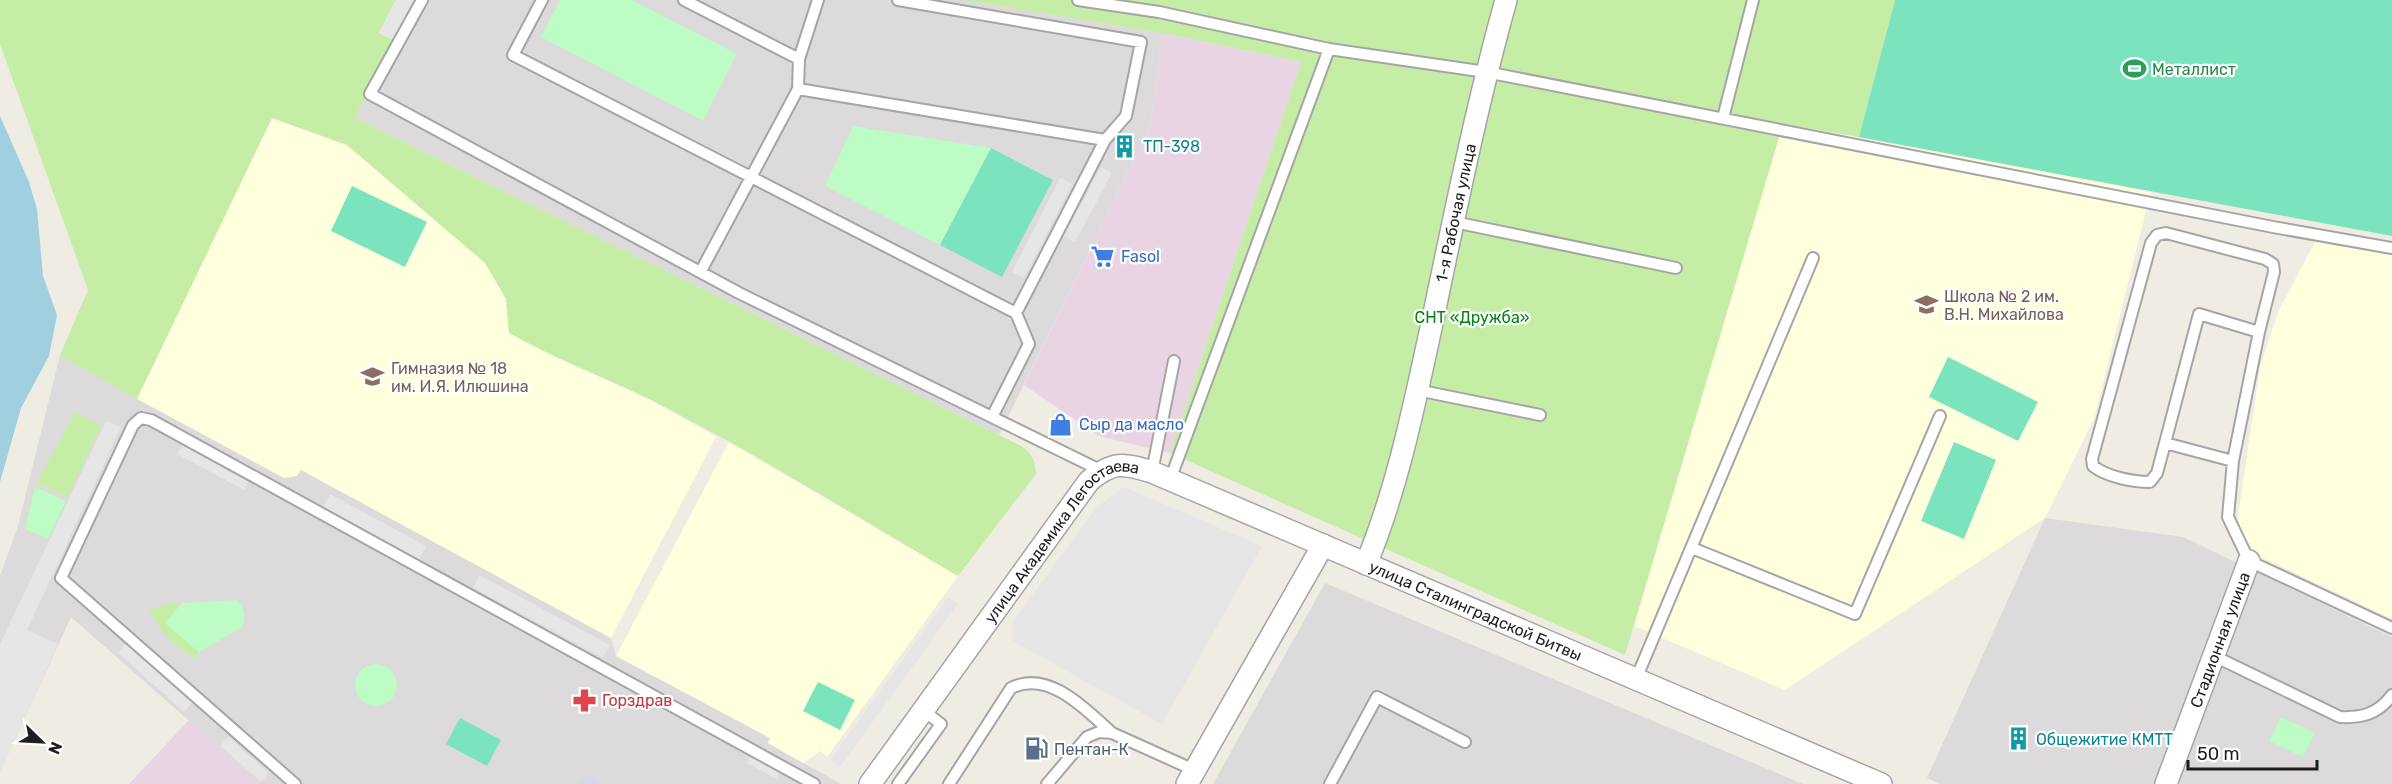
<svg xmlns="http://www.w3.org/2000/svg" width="2392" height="784" font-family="Rubik,sans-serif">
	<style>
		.residential { fill: #dcdada }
		.industrial { fill: #e9d4e4 }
		.education { fill: #feffdc }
		.grass { fill: #c6eda5 }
		.park { fill: #bdfcc4 }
		.pitch { fill: #7ce3bf }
		.parking { fill: #e6e6e6 }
		.plaza { fill: #d7d7e5 }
		.water { fill: #a0cfe0 }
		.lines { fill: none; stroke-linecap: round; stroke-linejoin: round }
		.service-casing { stroke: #a5a5a5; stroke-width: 14 }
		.minor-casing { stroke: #a5a5a5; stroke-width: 24 }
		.service { stroke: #fff; stroke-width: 10 }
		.minor { stroke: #fff; stroke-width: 21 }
		.labels { text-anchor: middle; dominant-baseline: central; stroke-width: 4.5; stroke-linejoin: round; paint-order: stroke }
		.leisure-label { font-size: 16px; fill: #27864d; stroke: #fff; text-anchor: start }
		.culture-label { font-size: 16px; fill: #0d838f; stroke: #fff; text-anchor: start }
		.street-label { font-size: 16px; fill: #1e1e1e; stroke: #fff }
		.shop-label { font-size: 16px; fill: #366cbe; stroke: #fff; text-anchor: start }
		.education-label { font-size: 16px; fill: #785e54; stroke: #fff; text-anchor: start }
		.park-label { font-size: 16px; fill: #058214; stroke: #fff }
		.health-label { font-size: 16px; fill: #be3a42; stroke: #fff; text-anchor: start }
		.service-label { font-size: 16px; fill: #4e5e75; stroke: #fff; text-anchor: start }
	</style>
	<rect width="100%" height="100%" fill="#efece3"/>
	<path class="residential" d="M 396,0 L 963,0 L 1162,33 L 1150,127 L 999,435 L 355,118 L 393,41 Z
		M 60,355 L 284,478 L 296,476 L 300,469 L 611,638 L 616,656 L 770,738 L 768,743 L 841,784 L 261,784 L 71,617 L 0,772 L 0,576 L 18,526 Z
		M 2045,518 L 2183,537 L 2392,637 L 2392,784 L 1940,784 L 1927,778 Z
		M 1325,583 L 1803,784 L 1213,784 Z"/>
	<path class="industrial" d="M 1162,33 L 1301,62 L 1170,453 L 1099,436 L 1024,385 L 1150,127 Z
		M 189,720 L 261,784 L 129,784 Z"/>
	<path class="education" d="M 272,118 L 347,145 L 485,263 L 506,299 L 509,333 L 548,354 L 653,401 L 716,437 L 611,638 L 301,470 L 297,476 L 284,478 L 137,399 Z
		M 1783,124 L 2151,191 L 2094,419 L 2045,518 L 1785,690 L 1634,626 Z
		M 2317,238 L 2392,255 L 2392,619 L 2234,544 L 2260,367 L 2278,312 Z
		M 729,442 L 958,576 L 827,757 L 820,751 L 803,763 L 768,743 L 770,738 L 616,656 Z"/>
	<path class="grass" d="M 0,0 L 396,0 L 379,33 L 393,40 L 355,118 L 999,435 C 1020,446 1035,448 1036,474 L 958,576 C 857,517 757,454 653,401 C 605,377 556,359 509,333 L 506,299 L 485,263 L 347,145 L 272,118 L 137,399 L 60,355 L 88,290 L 0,44 Z
		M 963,0 L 1895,0 L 1859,137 L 1783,124 L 1625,655 L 1170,453 L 1301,62 L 1162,33 Z
		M 75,413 L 101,425 L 68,497 L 37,483 Z
		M 169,603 L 182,603 L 165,623 L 199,652 L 194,659 L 164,634 L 149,610 Z"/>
	<path class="park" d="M 560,0 L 632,0 L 737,54 L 703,121 L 541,37 Z
		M 853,126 L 991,148 L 940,245 L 825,186 Z
		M 35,487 L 66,501 L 48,539 L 25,529 Z
		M 237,600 C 245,609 246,616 242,627 L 199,652 L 165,623 L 182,603 Z
		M355 685a21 21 0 1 1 42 0a21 21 0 1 1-42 0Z
		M 2281,717 L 2315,733 L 2303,757 L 2269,741 Z"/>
	<path class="pitch" d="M 1895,0 L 2392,0 L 2392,236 L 1859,137 Z
		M 991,148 L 1053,180 L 1002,277 L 940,245 Z
		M 352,186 L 427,222 L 405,267 L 331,231 Z
		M 1948,357 L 2038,402 L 2018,441 L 1929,397 Z
		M 1954,442 L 1996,460 L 1964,539 L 1921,521 Z
		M 818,682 L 855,700 L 840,730 L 803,711 Z
		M 460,718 L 501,740 L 487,766 L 446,744 Z"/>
	<path class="parking" d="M 396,0 L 414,0 L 393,40 L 379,33 Z
		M 1101,167 L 1112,173 L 1075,242 L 1064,236 Z
		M 1060,178 L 1072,184 L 1024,278 L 1012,272 Z
		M 106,421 L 121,427 L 27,630 L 58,644 L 0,772 L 0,644 Z
		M 183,444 L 249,480 L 244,490 L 177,454 Z
		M 1124,487 L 1262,546 L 1162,724 L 1013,641 L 1013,621 L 1097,507 Z
		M 330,494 L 426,546 L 419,560 L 323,507 Z
		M 479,575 L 610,645 L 603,658 L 473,588 Z
		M 948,597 L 958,604 L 840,767 L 830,760 Z
		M 125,644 L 192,703 L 184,712 L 118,653 Z
		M 228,737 L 269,773 L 261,782 L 220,746 Z
		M 753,753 L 781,769 L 776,779 L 747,763 Z"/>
	<path class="plaza" d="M 584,776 L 595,779 L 599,784 L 575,784 Z"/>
	<path class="water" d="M 0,116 L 29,182 L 37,209 L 43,276 L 57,315 L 49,356 L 21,408 L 0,482 Z"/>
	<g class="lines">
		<defs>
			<path id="service" d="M 422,0 L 370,94 L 739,293 L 1102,471
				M 542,0 L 513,55 L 1016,313
				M 684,0 L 799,59
				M 898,0 L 1141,42 L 1126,116 L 1105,140 L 1016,313 L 1029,344 L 992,417
				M 1078,0 L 1159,12 L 1329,49 L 1486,72 L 2273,227 L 2392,248
				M 798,89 L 1105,140
				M 1723,118 L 1753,0
				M 1454,222 L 1676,268
				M 701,271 L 798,89 L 799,59 L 818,0
				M 1417,390 L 1540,415
				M 2165,443 L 2157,473 L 2150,482 C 2133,482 2107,477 2093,466 L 2092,459 L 2151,243 L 2157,235 L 2166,233 L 2265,259 L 2273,264 L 2274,272 L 2259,332 L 2233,461 L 2228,517 L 2249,561 L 2392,628
				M 2233,461 L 2165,443 L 2199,314 L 2259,332
				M 1152,472 L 1174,361
				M 1170,480 L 1329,49
				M 1692,548 L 1855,614 L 1940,416
				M 2214,656 L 2340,717 C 2362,718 2378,714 2392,695
				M 1636,679 L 1813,258
				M 295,784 L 61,578 L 133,425 L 141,418 L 151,420 L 814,784
				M 898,784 L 941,724 L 924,711
				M 949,784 L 1011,688 C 1049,669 1086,710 1112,733
				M 1047,784 L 1087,737 L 1099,732 L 1112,733 L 1194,770
				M 1330,784 L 1377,697 L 1465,742"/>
			<g id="minor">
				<path id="s1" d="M 1366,564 C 1397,490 1414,406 1431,328 C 1454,218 1476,108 1506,0"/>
				<path id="s2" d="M 870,784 L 1089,481 C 1113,461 1123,463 1152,472 L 1881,784"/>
				<path d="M 1187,784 L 1323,545"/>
				<path id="s3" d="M 2166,784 L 2249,561"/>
			</g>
		</defs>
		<use href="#service" class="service-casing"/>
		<use href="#minor" class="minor-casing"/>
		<use href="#service" class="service"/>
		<use href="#minor" class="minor"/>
	</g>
	<defs>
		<symbol id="stadium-bare" viewBox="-9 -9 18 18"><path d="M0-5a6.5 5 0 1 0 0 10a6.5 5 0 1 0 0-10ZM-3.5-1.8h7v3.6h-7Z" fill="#2e9e5b" stroke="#fff" stroke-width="2.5" paint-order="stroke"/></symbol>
		<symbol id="building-bare" viewBox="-9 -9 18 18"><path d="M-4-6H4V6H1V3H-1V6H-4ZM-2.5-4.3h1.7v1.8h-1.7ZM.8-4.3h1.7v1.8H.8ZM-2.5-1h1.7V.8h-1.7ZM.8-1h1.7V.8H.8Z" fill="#0f9aa8" stroke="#fff" stroke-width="2.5" paint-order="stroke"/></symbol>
		<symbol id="supermarket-bare" viewBox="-9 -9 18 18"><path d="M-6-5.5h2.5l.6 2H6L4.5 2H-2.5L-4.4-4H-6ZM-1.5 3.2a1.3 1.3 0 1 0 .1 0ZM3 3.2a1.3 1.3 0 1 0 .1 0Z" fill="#3f7fe0" stroke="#fff" stroke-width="2.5" paint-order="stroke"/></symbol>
		<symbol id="school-bare" viewBox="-9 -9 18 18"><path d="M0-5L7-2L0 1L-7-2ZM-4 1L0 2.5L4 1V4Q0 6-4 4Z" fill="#8d6e63" stroke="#fff" stroke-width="2.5" paint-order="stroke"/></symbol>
		<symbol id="shop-bare" viewBox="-9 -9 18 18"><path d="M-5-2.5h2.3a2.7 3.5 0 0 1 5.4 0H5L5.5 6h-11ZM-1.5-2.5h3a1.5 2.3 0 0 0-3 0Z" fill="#3f7fe0" stroke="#fff" stroke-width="2.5" paint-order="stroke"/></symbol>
		<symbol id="pharmacy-bare" viewBox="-9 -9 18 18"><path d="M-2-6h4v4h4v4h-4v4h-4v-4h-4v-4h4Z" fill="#e0444e" stroke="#fff" stroke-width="2.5" paint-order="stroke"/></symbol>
		<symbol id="fuel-bare" viewBox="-9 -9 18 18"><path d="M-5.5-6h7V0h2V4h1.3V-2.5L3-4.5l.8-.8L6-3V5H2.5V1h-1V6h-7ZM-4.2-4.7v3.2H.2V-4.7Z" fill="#5c6f8a" stroke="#fff" stroke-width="2.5" paint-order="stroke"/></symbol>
	</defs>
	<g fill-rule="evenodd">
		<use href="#stadium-bare" x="2118" y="52" width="33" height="33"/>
		<use href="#building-bare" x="1108" y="130" width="33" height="33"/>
		<use href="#supermarket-bare" x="1086" y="240" width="33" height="33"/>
		<use href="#school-bare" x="1910" y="288" width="33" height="33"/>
		<use href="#school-bare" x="356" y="360" width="33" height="33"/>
		<use href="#shop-bare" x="1044" y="408" width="33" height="33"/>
		<use href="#pharmacy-bare" x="568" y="684" width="33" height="33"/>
		<use href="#building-bare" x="2002" y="722" width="33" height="33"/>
		<use href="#fuel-bare" x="1020" y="732" width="33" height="33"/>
	</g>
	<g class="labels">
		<g class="leisure-label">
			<text x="2152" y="69">Металлист</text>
		</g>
		<g class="culture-label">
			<text x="1143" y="146">ТП-398</text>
			<text x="2036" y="739">Общежитие КМТТ</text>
		</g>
		<g class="street-label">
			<text stroke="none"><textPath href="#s1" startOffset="363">1-я Рабочая улица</textPath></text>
			<text stroke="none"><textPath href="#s2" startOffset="315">улица Академика Легостаева</textPath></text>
			<text stroke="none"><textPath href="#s2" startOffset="794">улица Сталинградской Битвы</textPath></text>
			<text stroke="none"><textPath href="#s3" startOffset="154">Стадионная улица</textPath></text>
		</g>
		<g class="shop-label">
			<text x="1121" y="256">Fasol</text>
			<text x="1079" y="424">Сыр да масло</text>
		</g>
		<g class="education-label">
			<text x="1944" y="296">Школа № 2 им.<tspan x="1944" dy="18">В.Н. Михайлова</tspan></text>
			<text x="391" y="368">Гимназия № 18<tspan x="391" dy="18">им. И.Я. Илюшина</tspan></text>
		</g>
		<g class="park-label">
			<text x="1472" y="317">СНТ «Дружба»</text>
		</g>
		<g class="health-label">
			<text x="602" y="700">Горздрав</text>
		</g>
		<g class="service-label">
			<text x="1054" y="749">Пентан-К</text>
		</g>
	</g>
	<g transform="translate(42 742) rotate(114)" stroke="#ffffff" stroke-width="4.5" paint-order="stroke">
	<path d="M0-4.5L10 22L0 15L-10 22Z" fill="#1e1e1e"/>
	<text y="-9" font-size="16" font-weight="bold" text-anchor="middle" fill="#1e1e1e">N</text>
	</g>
	<path d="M2188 760v9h129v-9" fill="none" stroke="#1e1e1e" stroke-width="3"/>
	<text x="2197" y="760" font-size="18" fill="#1e1e1e" stroke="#ffffff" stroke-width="4.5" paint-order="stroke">50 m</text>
</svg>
